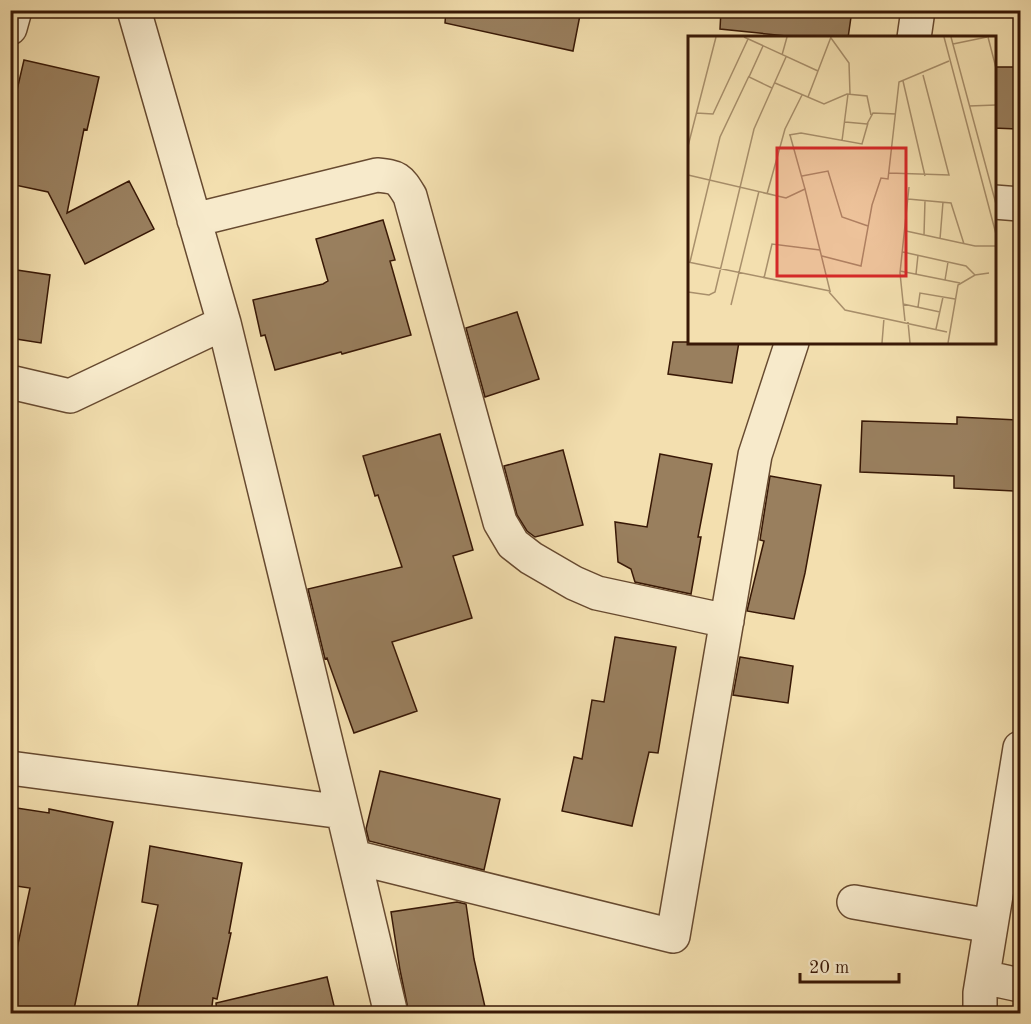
<svg xmlns="http://www.w3.org/2000/svg" width="1031" height="1024" font-family="'Old Standard TT',serif">
	<style>
		.building { fill: #997f5e; stroke: #381806; stroke-width: 1.5 }
		.lines { fill: none; stroke-linecap: round; stroke-linejoin: round }
		.street-casing { stroke: #674a30; stroke-width: 36 }
		.street { stroke: #f7eacb; stroke-width: 33 }
		.inset-road { fill: none; stroke: #a88f6b; stroke-width: 1.5 }
		.view { fill: #d62828; fill-opacity: 0.15; stroke: #d62828; stroke-width: 3 }
		.inset-edge { fill: none; stroke: #381806; stroke-width: 3 }
	</style>
	<rect width="100%" height="100%" fill="#f3dfaf"/>
	<filter id="stains"><feTurbulence type="fractalNoise" baseFrequency=".00333" numOctaves="4"/><feColorMatrix values="0 0 0 0 .2 0 0 0 0 .09 0 0 0 0 .02 0 0 0 .5 -.17"/></filter>
	<radialGradient id="worn" r=".72"><stop offset=".6" stop-color="#630" stop-opacity="0"/><stop offset="1" stop-color="#630" stop-opacity=".3"/></radialGradient>
	<path class="building" d="M 446,10 L 581,10 L 573,51 L 445,23 Z
		M 721,10 L 852,10 L 848,38 L 806,38 L 720,29 Z
		M 24,60 L 99,77 L 87,130 L 84,129 L 67,213 L 129,181 L 154,229 L 85,264 L 48,192 L 10,184 L 10,120 Z
		M 993,67 L 1020,67 L 1020,129 L 993,128 Z
		M 383,220 L 395,260 L 390,261 L 411,335 L 342,354 L 341,352 L 275,370 L 265,335 L 261,336 L 253,300 L 323,284 L 328,281 L 316,239 Z
		M 10,269 L 50,275 L 41,343 L 10,338 Z
		M 517,312 L 539,379 L 485,397 L 466,328 Z
		M 673,342 L 739,342 L 732,383 L 668,374 Z
		M 957,417 L 1018,420 L 1014,491 L 954,488 L 954,476 L 860,472 L 862,421 L 957,424 Z
		M 440,434 L 473,550 L 453,556 L 472,618 L 392,642 L 417,711 L 354,733 L 327,658 L 325,659 L 308,589 L 402,567 L 378,495 L 375,496 L 363,456 Z
		M 563,450 L 583,525 L 535,537 L 527,531 L 517,515 L 504,466 Z
		M 660,454 L 712,464 L 698,537 L 701,537 L 691,594 L 635,582 L 631,569 L 618,562 L 615,522 L 647,527 Z
		M 770,476 L 821,485 L 805,573 L 794,619 L 747,611 L 764,541 L 760,540 Z
		M 615,637 L 676,647 L 658,753 L 649,752 L 632,826 L 562,811 L 574,757 L 582,759 L 592,700 L 604,702 Z
		M 740,657 L 793,666 L 788,703 L 733,695 Z
		M 380,771 L 500,799 L 484,870 L 369,841 L 366,829 Z
		M 10,807 L 49,813 L 49,809 L 113,822 L 73,1014 L 10,1014 L 10,981 L 30,888 L 10,885 Z
		M 150,846 L 242,863 L 229,933 L 231,933 L 217,999 L 213,998 L 211,1014 L 136,1014 L 158,905 L 142,902 Z
		M 457,902 L 466,904 L 474,959 L 485,1007 L 459,1014 L 409,1014 L 400,970 L 391,912 Z
		M 327,977 L 336,1014 L 217,1014 L 216,1003 Z"/>
	<g class="lines">
		<defs>
			<path id="street" d="M 10,28 L 15,10
				M 914,38 L 918,10
				M 994,202 L 1020,204
				M 194,220 L 377,175 C 398,177 399,178 410,196 L 500,522 L 513,544 L 531,558 L 574,583 L 597,593 L 727,621
				M 224,323 L 343,812 L 391,1014
				M 10,382 L 70,396 L 224,323 L 134,10
				M 10,768 L 343,812
				M 354,857 L 673,936 L 755,455 L 792,342
				M 854,902 L 991,926
				M 983,977 L 1020,985
				M 980,1014 L 980,993 L 1020,748"/>
		</defs>
		<use href="#street" class="street-casing"/>
		<use href="#street" class="street"/>
	</g>
	<g transform="translate(688 36)">
		<rect width="308" height="308" fill="#f3dfaf"/>
		<path class="inset-road" d="M 56,1 L 130,35M 256,1 L 308,198M 263,1 L 308,168M 300,1 L 308,32M 143,2 L 161,27 L 162,58M 265,8 L 299,1M 75,10 L 61,41 L 84,52M 94,19 L 99,1M 215,45 L 237,140M 87,47 L 136,68 L 159,58 L 179,60 L 183,79M 120,61 L 143,1M 281,70 L 308,69M 8,77 L 25,78 L 60,3M 157,86 L 179,88 L 185,77 L 208,78M 101,99 L 113,97 L 174,108 L 180,87M 154,105 L 160,58M 0,110 L 28,1M 201,137 L 261,139 L 235,39M 0,139 L 98,162 L 117,153 L 102,99M 114,140 L 140,135 L 154,181 L 180,190M 79,158 L 97,93 L 114,59M 220,163 L 263,167 L 276,208M 218,195 L 287,210 L 308,210M 236,199 L 237,164M 252,203 L 255,166M 215,216 L 278,230 L 287,239M 134,220 L 173,230 L 184,169 L 193,142 L 200,143 L 211,46 L 261,25M 0,226 L 142,255 L 117,153M 2,226 L 32,101 L 61,40M 212,235 L 272,247M 228,238 L 230,219M 76,242 L 84,208 L 132,214M 257,244 L 260,226M 0,256 L 21,259 L 27,256 L 66,93 L 98,21M 141,256 L 157,274 L 259,296M 215,268 L 252,276M 43,269 L 71,155M 230,271 L 232,257 L 267,263M 217,285 L 212,237 L 221,151M 220,286 L 222,307M 248,293 L 255,261M 194,307 L 196,282M 260,307 L 270,249 L 287,239 L 301,237"/>
		<path class="view" d="M 89,112 L 218,112 L 218,240 L 89,240 Z"/>
		<rect width="308" height="308" class="inset-edge"/>
	</g>
	<rect width="1031" height="1024" fill="none" stroke="#f3dfaf" stroke-width="36"/>
	<rect x="12" y="12" width="1007" height="1000" fill="none" stroke="#381806" stroke-width="3"/>
	<rect x="18" y="18" width="995" height="988" fill="none" stroke="#381806" stroke-width="1.5"/>
	<path d="M800 973v9h99v-9" fill="none" stroke="#381806" stroke-width="3"/>
	<text x="809" y="973" font-size="18" fill="#381806" stroke="#f7eacb" stroke-width="4.5" paint-order="stroke">20 m</text>
	<rect width="100%" height="100%" filter="url(#stains)"/>
	<rect width="100%" height="100%" fill="url(#worn)"/>
</svg>
